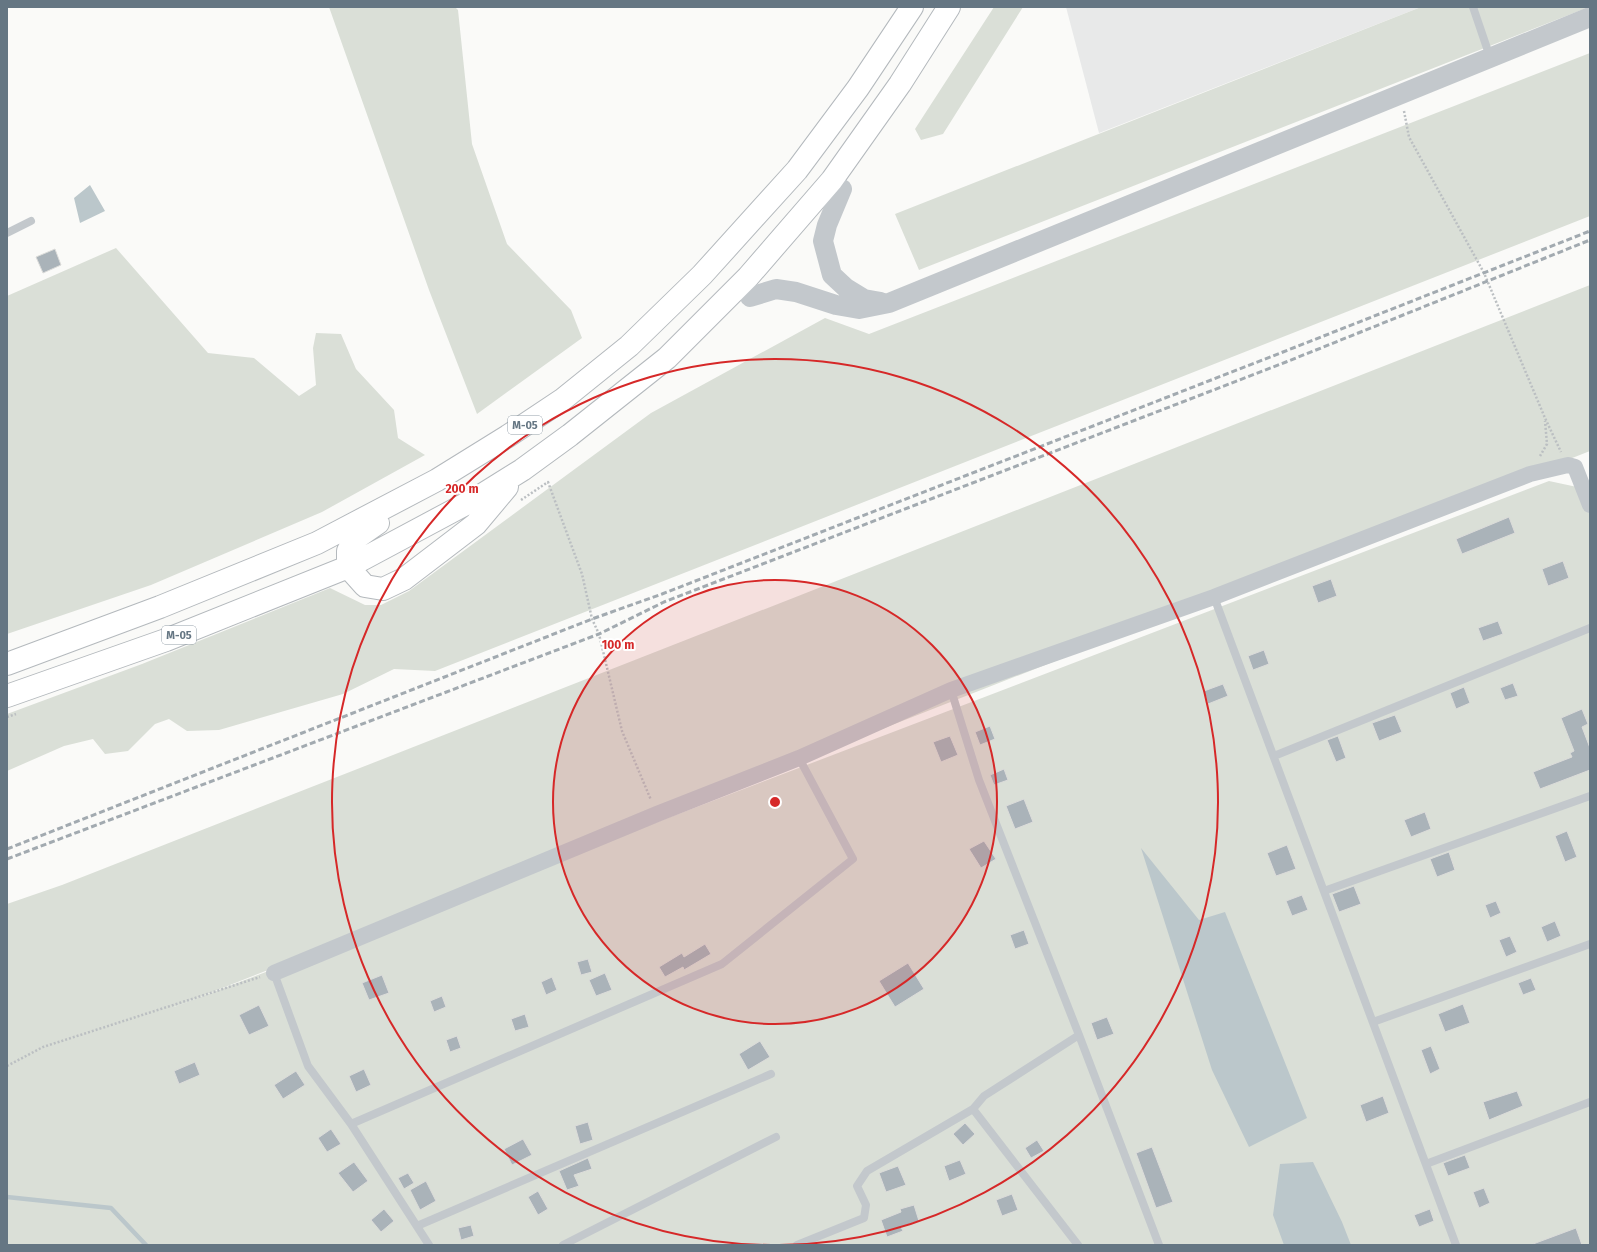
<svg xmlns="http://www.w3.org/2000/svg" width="1597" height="1252" font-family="'Fira Sans',sans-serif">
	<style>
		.built { fill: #e8e9e9 }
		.green { fill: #dadfd7 }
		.water { fill: #bbc7cb }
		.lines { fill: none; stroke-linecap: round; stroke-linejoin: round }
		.stream { stroke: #bbc7cb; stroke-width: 4.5 }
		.building { fill: #aab3b9; stroke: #dcdcda }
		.trunk-casing { stroke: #b4b9bd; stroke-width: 24 }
		.path { stroke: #bbbfc2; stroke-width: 2.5; stroke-dasharray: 2 2; stroke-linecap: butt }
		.service { stroke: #c3c8cc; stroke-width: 8 }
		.minor { stroke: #c3c8cc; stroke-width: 16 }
		.tertiary { stroke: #c3c8cc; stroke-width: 20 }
		.trunk { stroke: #fff; stroke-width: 22 }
		.rail { stroke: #a2aab0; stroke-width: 3; stroke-dasharray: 6 3; stroke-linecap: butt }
		.ring { fill: none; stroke: #d62828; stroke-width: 2 }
		.labels { text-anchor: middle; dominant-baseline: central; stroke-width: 4; stroke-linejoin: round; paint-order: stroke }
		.shield { fill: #fff; stroke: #939fa8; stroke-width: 1 }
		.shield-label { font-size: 11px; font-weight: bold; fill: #657683 }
		.centre { fill: #d62828; stroke: #fff; stroke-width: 2 }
		.ring-label { font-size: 12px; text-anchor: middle; font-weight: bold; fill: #d62828; stroke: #fff; stroke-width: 4; stroke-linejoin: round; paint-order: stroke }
	</style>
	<rect width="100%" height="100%" fill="#fafaf8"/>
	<path class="built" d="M 1066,7 L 1421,7 L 1099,133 Z"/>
	<path class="green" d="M 329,7 L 455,7 L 458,10 L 472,144 L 507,244 L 571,310 L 582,338 L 477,414 L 429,290 Z
		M 994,7 L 1023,7 L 943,134 L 921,140 L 915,129 Z
		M 1421,7 L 1589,7 L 919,270 L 895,214 Z
		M 1590,53 L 1590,216 L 435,671 L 394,669 L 343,694 L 219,730 L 187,731 L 169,719 L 155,724 L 128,751 L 105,754 L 93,739 L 64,746 L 7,771 L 7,714 L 142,664 L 330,588 L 365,605 L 381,605 L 409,591 L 651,413 L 825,318 L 869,334 Z
		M 116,248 L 208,353 L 254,358 L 299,396 L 316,385 L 313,348 L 316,333 L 341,334 L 356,369 L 394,410 L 398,438 L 425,455 L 322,512 L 151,585 L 7,634 L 7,296 Z
		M 1590,285 L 1590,451 L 174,1007 L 1549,481 L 1577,487 L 1590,514 L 1590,1245 L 7,1245 L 7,904 L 62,885 Z"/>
	<path class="water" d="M 90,185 L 105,211 L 80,223 L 74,198 Z
		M 1141,848 L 1199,920 L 1225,912 L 1307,1118 L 1249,1147 L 1212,1070 Z
		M 1313,1162 L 1342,1222 L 1351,1245 L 1284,1245 L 1273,1215 L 1280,1164 Z"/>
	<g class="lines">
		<path class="stream" d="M 7,1197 L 111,1208 L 146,1245"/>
	</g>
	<path class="building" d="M 55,249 L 61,265 L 43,273 L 36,257 Z
		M 1509,517 L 1515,533 L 1462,554 L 1456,539 Z
		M 1563,561 L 1569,578 L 1548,586 L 1542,569 Z
		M 1331,579 L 1337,596 L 1318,603 L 1312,586 Z
		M 1498,621 L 1503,634 L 1483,641 L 1478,628 Z
		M 1264,650 L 1269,664 L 1253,670 L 1248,656 Z
		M 1513,683 L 1518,696 L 1505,700 L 1500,688 Z
		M 1223,684 L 1228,696 L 1208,704 L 1204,691 Z
		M 1464,687 L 1470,703 L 1456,709 L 1450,693 Z
		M 1582,709 L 1588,724 L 1582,727 L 1590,748 L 1590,770 L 1540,789 L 1533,772 L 1572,757 L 1570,753 L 1574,751 L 1561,718 Z
		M 1395,715 L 1402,732 L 1379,741 L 1372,723 Z
		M 990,726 L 995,739 L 980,745 L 975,732 Z
		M 950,736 L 958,755 L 941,762 L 933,742 Z
		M 1338,736 L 1346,758 L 1336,762 L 1327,740 Z
		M 1004,769 L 1008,780 L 994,785 L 990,775 Z
		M 1024,799 L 1033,822 L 1015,829 L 1006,806 Z
		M 1425,812 L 1431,829 L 1411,837 L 1404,820 Z
		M 1567,831 L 1577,857 L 1565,862 L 1555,836 Z
		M 984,841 L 996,859 L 981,868 L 969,849 Z
		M 1287,845 L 1296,869 L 1276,876 L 1267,853 Z
		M 1449,852 L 1455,870 L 1437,877 L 1430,859 Z
		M 1354,886 L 1361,904 L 1339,912 L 1332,894 Z
		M 1302,895 L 1308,910 L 1292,916 L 1286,901 Z
		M 1496,901 L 1501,913 L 1490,918 L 1485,905 Z
		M 1555,921 L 1561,936 L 1547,942 L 1541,927 Z
		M 1024,930 L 1029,944 L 1015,949 L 1010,935 Z
		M 1510,936 L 1517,952 L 1506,957 L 1499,940 Z
		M 705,944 L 711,954 L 684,970 L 683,967 L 665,977 L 659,967 L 682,953 L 684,957 Z
		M 588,959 L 592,972 L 581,975 L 577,962 Z
		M 908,963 L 924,989 L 895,1007 L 879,981 Z
		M 605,973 L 612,990 L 596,996 L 589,980 Z
		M 382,975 L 389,993 L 369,1000 L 362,983 Z
		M 552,977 L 557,990 L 546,995 L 541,982 Z
		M 1531,978 L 1536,990 L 1523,995 L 1518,983 Z
		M 442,996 L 446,1007 L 434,1012 L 430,1001 Z
		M 1463,1004 L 1470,1023 L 1445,1032 L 1438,1014 Z
		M 259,1005 L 269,1026 L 249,1035 L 239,1015 Z
		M 525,1014 L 529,1027 L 515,1031 L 511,1019 Z
		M 1107,1017 L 1114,1034 L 1097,1040 L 1091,1023 Z
		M 457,1036 L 461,1048 L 450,1052 L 446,1040 Z
		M 760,1041 L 770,1057 L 748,1070 L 739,1054 Z
		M 1431,1046 L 1440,1069 L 1430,1074 L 1421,1050 Z
		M 195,1062 L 200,1075 L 179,1084 L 174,1071 Z
		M 364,1069 L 371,1085 L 356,1092 L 349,1076 Z
		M 296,1071 L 305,1085 L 283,1099 L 274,1085 Z
		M 1517,1091 L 1523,1106 L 1489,1120 L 1483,1102 Z
		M 1383,1096 L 1389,1113 L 1366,1122 L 1360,1105 Z
		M 588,1122 L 593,1140 L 580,1144 L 575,1126 Z
		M 965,1123 L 975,1134 L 963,1145 L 953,1134 Z
		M 331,1129 L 341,1144 L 327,1152 L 318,1138 Z
		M 523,1139 L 532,1155 L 512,1165 L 504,1149 Z
		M 1037,1140 L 1044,1151 L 1031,1158 L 1025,1148 Z
		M 1152,1147 L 1173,1202 L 1156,1208 L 1136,1153 Z
		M 1465,1155 L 1470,1168 L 1448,1176 L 1443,1163 Z
		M 588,1158 L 592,1169 L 574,1175 L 579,1186 L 567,1190 L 559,1171 Z
		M 960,1160 L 966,1174 L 949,1181 L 944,1166 Z
		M 354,1162 L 368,1181 L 353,1192 L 338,1173 Z
		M 898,1166 L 906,1185 L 886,1192 L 879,1173 Z
		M 408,1173 L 414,1183 L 404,1189 L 398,1178 Z
		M 426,1181 L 436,1201 L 420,1210 L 410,1190 Z
		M 1484,1188 L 1490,1203 L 1479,1208 L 1473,1192 Z
		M 538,1191 L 548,1209 L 538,1215 L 528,1197 Z
		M 1012,1194 L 1018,1210 L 1002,1216 L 996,1200 Z
		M 914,1205 L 919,1221 L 901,1227 L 903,1231 L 887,1237 L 881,1220 L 901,1212 L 900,1209 Z
		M 384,1209 L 394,1221 L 381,1232 L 371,1220 Z
		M 1430,1209 L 1434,1221 L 1419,1227 L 1414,1215 Z
		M 471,1225 L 474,1236 L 461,1240 L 458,1228 Z
		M 1576,1228 L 1582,1245 L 1533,1245 L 1533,1244 Z"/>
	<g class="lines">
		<defs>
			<path id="trunk" d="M 378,523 L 355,539 L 348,551 L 348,567 L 365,586 L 383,589 L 404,579 L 476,524 L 507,487
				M 7,664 L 160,607 L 317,543 L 437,480 L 508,436 L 562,400 L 629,346 L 702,275 L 797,170 L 858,88 L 912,7
				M 7,696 L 166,640 L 348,567 L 477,498 L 522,470 L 570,435 L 667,358 L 748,277 L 832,180 L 900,84 L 949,7"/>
		</defs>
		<use href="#trunk" class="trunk-casing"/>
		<path class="path" d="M 1404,111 L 1409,137 L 1484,273 L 1545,418 L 1561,452
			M 1540,456 L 1547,444 L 1545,421
			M 521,500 L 548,482 L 582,574 L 592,619 L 599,634 L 622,731 L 651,800
			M 7,717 L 16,714
			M 7,1066 L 43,1047 L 260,977"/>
		<path class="service" d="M 1473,7 L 1490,57
			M 7,233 L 31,221
			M 1214,597 L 1456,1245
			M 951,690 L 979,780 L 1079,1035 L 1159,1245
			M 1274,756 L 1590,628
			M 1324,891 L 1590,796
			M 274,973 L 308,1066 L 351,1124 L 429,1245
			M 1373,1022 L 1590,944
			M 973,1109 L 984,1096 L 1079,1035
			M 351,1124 L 722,964 L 853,859 L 799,758
			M 1426,1164 L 1590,1102
			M 417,1226 L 771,1074
			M 563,1245 L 776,1137
			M 797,1245 L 864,1218 L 866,1205 L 857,1186 L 867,1171 L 973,1109 L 1078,1245"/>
		<path class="minor" d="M 274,973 L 657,814 L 799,758 L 951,690 L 1214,597 L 1530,474 L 1568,465 L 1575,467 L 1590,505"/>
		<path class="tertiary" d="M 842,189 L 827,225 L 823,241 L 832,275 L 846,288 L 864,299 L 881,302
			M 750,297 L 776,289 L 796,292 L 836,305 L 859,309 L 889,303 L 1590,17"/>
		<use href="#trunk" class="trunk"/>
		<path class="rail" d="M 7,849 L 592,619 L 662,594 L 1283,352 L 1590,231
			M 7,859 L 599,634 L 664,602 L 1286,362 L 1590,240"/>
	</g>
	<circle cx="775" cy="802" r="222" fill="#d62828" fill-opacity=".12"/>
	<g class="ring">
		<circle cx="775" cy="802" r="222"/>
		<path d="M771 1245A443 443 0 1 1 779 1245"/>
	</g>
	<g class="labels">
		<g class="shield">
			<rect x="508" y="416" width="34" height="18" rx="3"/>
			<rect x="162" y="626" width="34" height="18" rx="3"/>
		</g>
		<g class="shield-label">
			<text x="525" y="425">М-05</text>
			<text x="179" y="635">М-05</text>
		</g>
	</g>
	<circle cx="775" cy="802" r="6" class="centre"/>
	<g class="ring-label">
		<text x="462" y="493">200 m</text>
		<text x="618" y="649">100 m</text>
	</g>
	<rect width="1597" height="1252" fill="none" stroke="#657683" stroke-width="16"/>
</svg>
